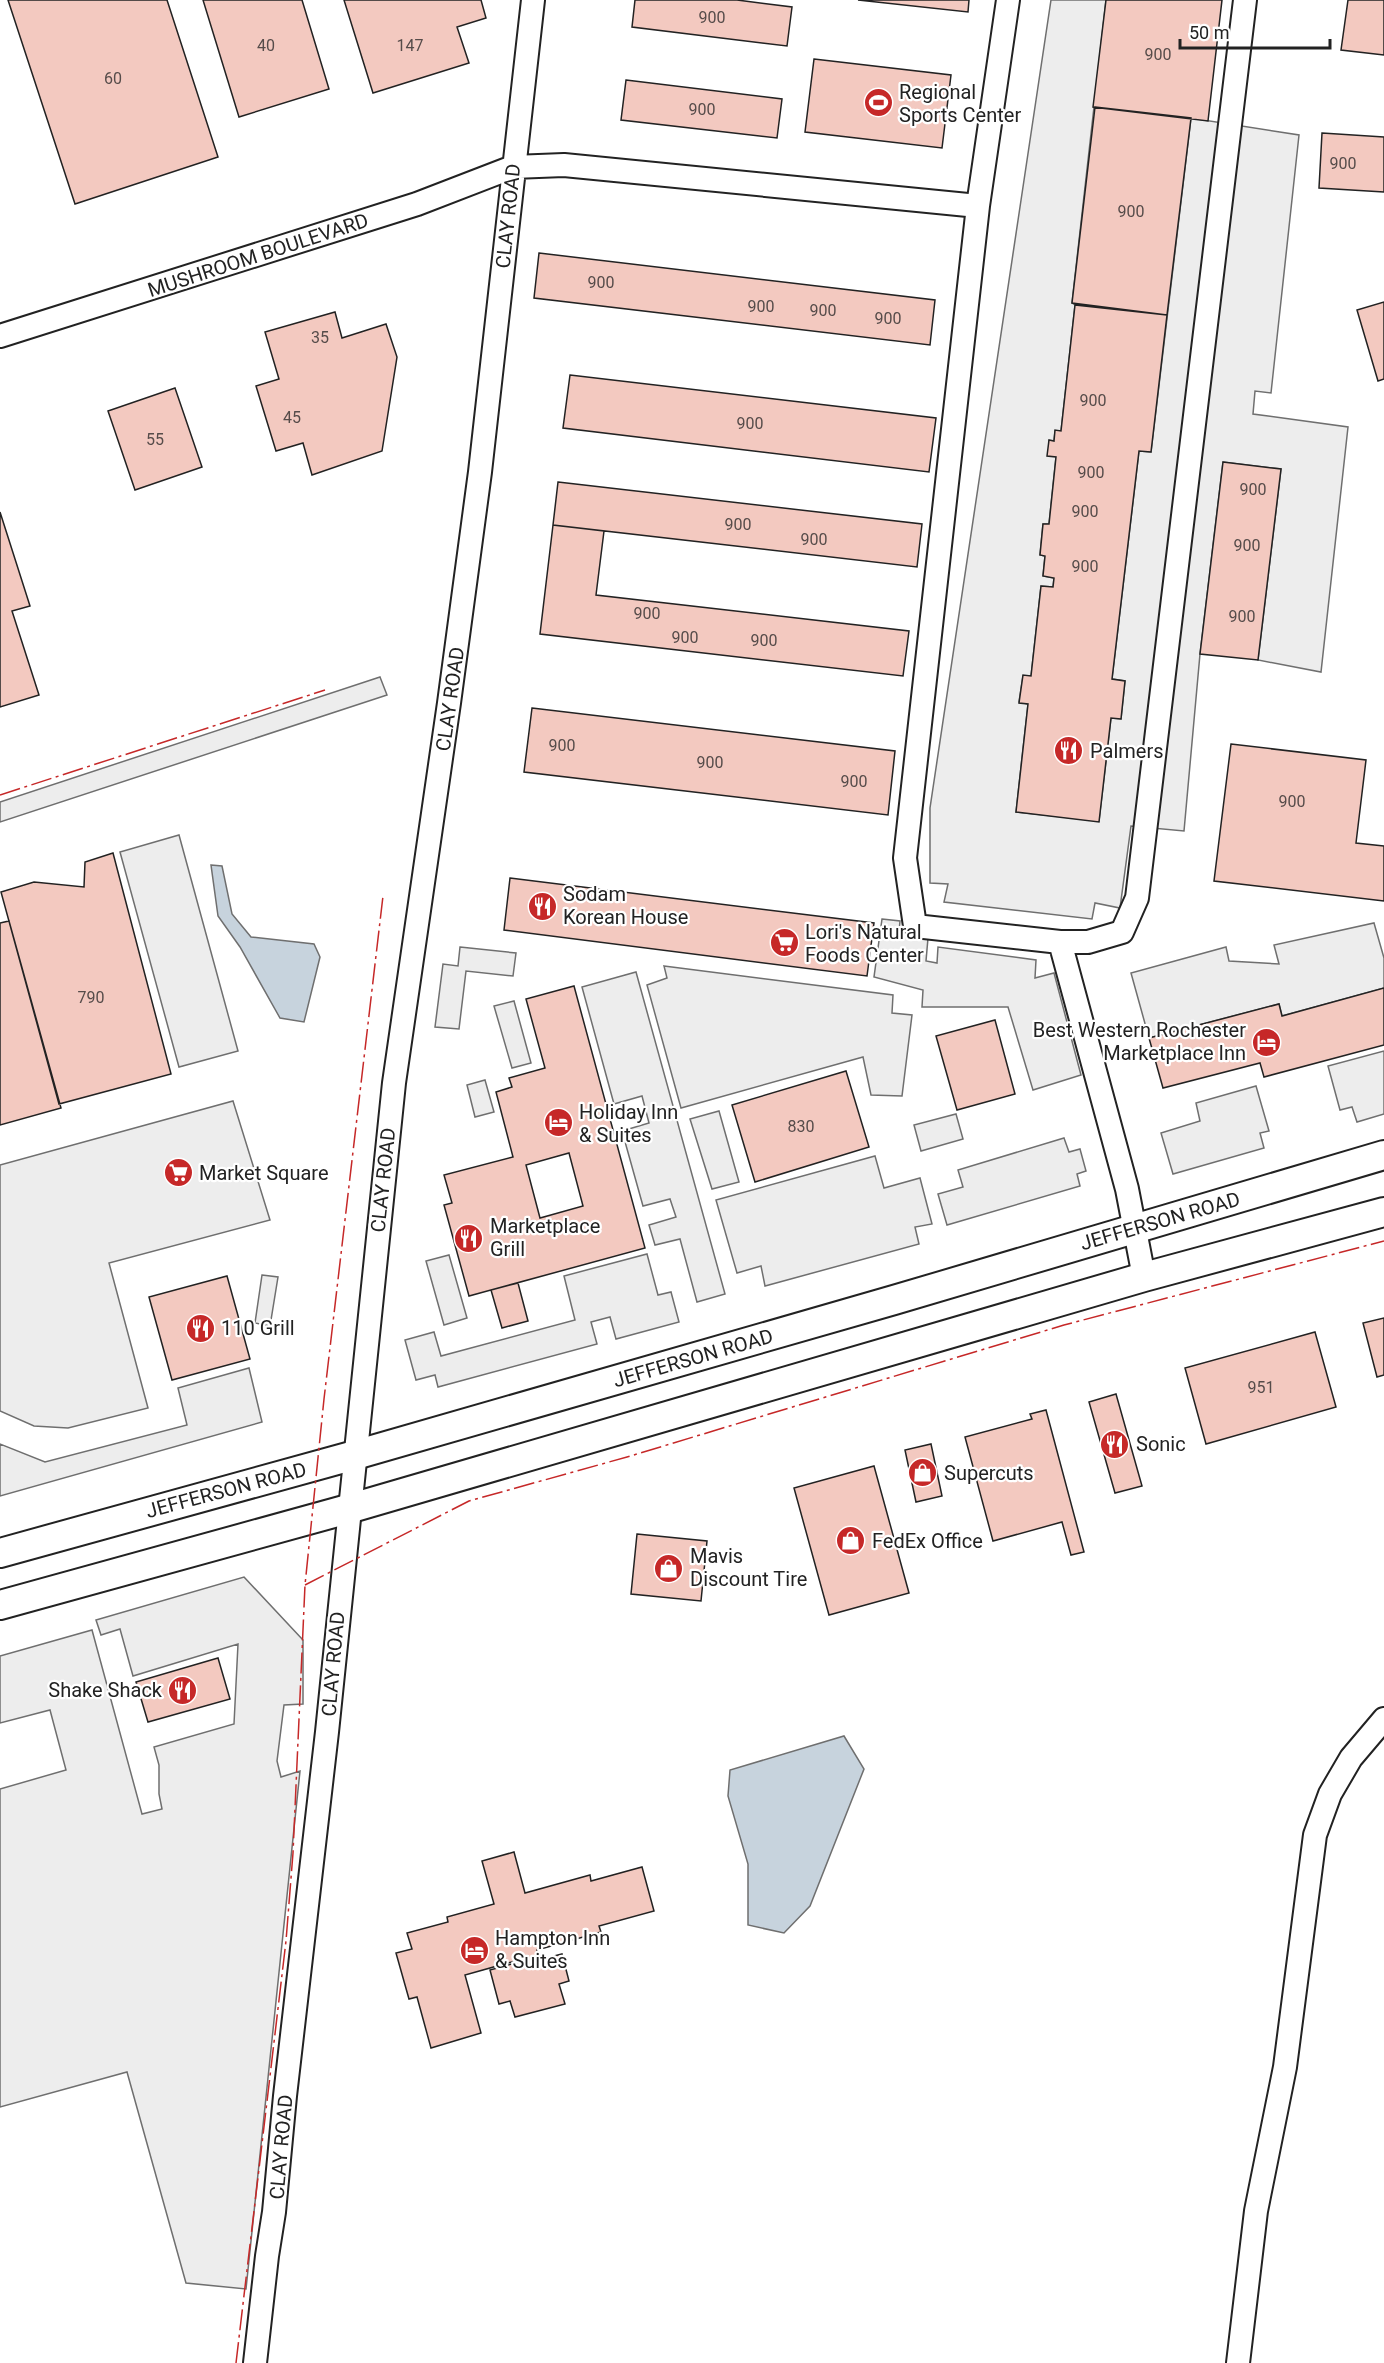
<svg xmlns="http://www.w3.org/2000/svg" width="1384" height="2363" font-family="Roboto,sans-serif">
	<style>
		.parking { fill: #ededed; stroke: #6f6f6f; stroke-width: 1.5 }
		.water { fill: #c7d3dd; stroke: #6f6f6f; stroke-width: 1.5 }
		.building { fill: #f3c9c0; stroke: #222; stroke-width: 1.5; fill-rule: evenodd }
		.lines { fill: none; stroke-linecap: round; stroke-linejoin: round }
		.minor-casing { stroke: #222; stroke-width: 26 }
		.major-casing { stroke: #222; stroke-width: 32 }
		.minor { stroke: #fff; stroke-width: 22 }
		.major { stroke: #fff; stroke-width: 28 }
		.power { stroke: #c62828; stroke-width: 1.5; stroke-dasharray: 21 4.5 3 4.5; stroke-linecap: butt }
		.labels { text-anchor: middle; dominant-baseline: central; stroke-width: 4.5; stroke-linejoin: round; paint-order: stroke }
		.number-label { font-size: 16px; fill: #564c4a }
		.poi-label { font-size: 20px; fill: #222; stroke: #fff; text-anchor: start }
		.street-label { font-size: 20px; fill: #222; stroke: #fff }
	</style>
	<rect width="100%" height="100%" fill="#fff"/>
	<path class="parking" d="M 1051,0 L 1106,0 L 1072,303 L 1075,305 L 1061,431 L 1055,431 L 1054,441 L 1049,441 L 1056,457 L 1049,524 L 1043,524 L 1040,555 L 1045,556 L 1043,576 L 1054,578 L 1053,587 L 1041,586 L 1031,676 L 1023,676 L 1019,702 L 1028,704 L 1016,812 L 1099,821 L 1111,718 L 1121,719 L 1125,681 L 1112,679 L 1139,451 L 1151,452 L 1191,118 L 1299,135 L 1271,393 L 1255,391 L 1253,414 L 1348,427 L 1321,672 L 1258,660 L 1281,469 L 1223,462 L 1200,654 L 1184,831 L 1131,826 L 1120,908 L 1095,903 L 1092,919 L 944,902 L 948,884 L 930,883 L 930,808 Z
		M 380,677 L 387,695 L 0,822 L 0,802 Z
		M 179,835 L 238,1051 L 179,1067 L 120,852 Z
		M 882,919 L 900,921 L 899,932 L 928,938 L 926,961 L 937,963 L 938,947 L 1036,960 L 1035,978 L 1054,973 L 1081,1075 L 1033,1090 L 1008,1007 L 922,1007 L 923,990 L 874,977 Z
		M 1374,923 L 1384,958 L 1384,988 L 1282,1016 L 1279,1004 L 1149,1038 L 1131,973 L 1226,947 L 1229,961 L 1279,964 L 1274,945 Z
		M 460,947 L 516,953 L 513,976 L 466,971 L 459,1029 L 435,1027 L 443,964 L 458,966 Z
		M 664,966 L 893,995 L 892,1013 L 912,1015 L 902,1096 L 871,1095 L 863,1057 L 681,1108 L 647,985 L 667,978 Z
		M 636,972 L 725,1294 L 697,1302 L 680,1239 L 655,1245 L 649,1225 L 676,1217 L 670,1199 L 643,1206 L 622,1131 L 649,1123 L 642,1096 L 614,1104 L 582,987 Z
		M 514,1001 L 531,1063 L 512,1068 L 494,1006 Z
		M 1384,1051 L 1384,1114 L 1357,1122 L 1352,1107 L 1340,1110 L 1328,1066 Z
		M 485,1080 L 494,1112 L 475,1117 L 467,1085 Z
		M 1256,1086 L 1269,1131 L 1260,1133 L 1264,1148 L 1173,1174 L 1161,1133 L 1200,1121 L 1196,1103 Z
		M 233,1101 L 270,1220 L 109,1263 L 148,1408 L 68,1428 L 34,1426 L 0,1411 L 0,1165 Z
		M 719,1111 L 739,1182 L 712,1189 L 690,1119 Z
		M 956,1114 L 963,1139 L 921,1151 L 914,1125 Z
		M 1064,1138 L 1069,1152 L 1080,1149 L 1086,1171 L 1077,1174 L 1080,1186 L 947,1225 L 938,1194 L 963,1187 L 958,1170 Z
		M 875,1156 L 884,1188 L 920,1178 L 932,1224 L 915,1227 L 919,1244 L 765,1286 L 761,1266 L 737,1273 L 716,1200 Z
		M 647,1254 L 658,1295 L 671,1292 L 679,1322 L 616,1339 L 610,1317 L 591,1322 L 597,1344 L 438,1387 L 435,1375 L 416,1380 L 405,1340 L 434,1332 L 441,1356 L 575,1320 L 564,1276 Z
		M 449,1255 L 467,1318 L 444,1325 L 426,1261 Z
		M 262,1275 L 278,1277 L 270,1326 L 255,1323 Z
		M 249,1368 L 262,1422 L 0,1496 L 0,1444 L 45,1462 L 187,1425 L 178,1388 Z
		M 244,1577 L 303,1640 L 303,1704 L 284,1705 L 277,1761 L 281,1777 L 300,1771 L 246,2289 L 186,2283 L 127,2072 L 0,2107 L 0,1789 L 66,1770 L 50,1710 L 0,1723 L 0,1656 L 92,1630 L 142,1814 L 162,1809 L 159,1794 L 159,1765 L 154,1747 L 234,1724 L 238,1644 L 133,1676 L 120,1629 L 101,1635 L 96,1620 Z"/>
	<path class="water" d="M 211,865 L 222,866 L 232,914 L 251,937 L 314,944 L 320,957 L 304,1022 L 280,1018 L 240,947 L 218,916 Z
		M 844,1736 L 864,1769 L 810,1906 L 784,1933 L 748,1925 L 748,1864 L 728,1796 L 730,1770 Z"/>
	<path class="building" d="M 8,0 L 167,0 L 218,157 L 75,204 Z
		M 203,0 L 302,0 L 329,89 L 239,117 Z
		M 344,0 L 481,0 L 486,18 L 457,27 L 469,63 L 373,93 Z
		M 635,0 L 737,0 L 792,7 L 787,46 L 632,27 Z
		M 858,0 L 969,0 L 968,12 Z
		M 1106,0 L 1222,0 L 1208,121 L 1093,107 Z
		M 1348,0 L 1384,0 L 1384,55 L 1341,50 Z
		M 814,59 L 951,75 L 942,148 L 805,132 Z
		M 626,80 L 782,99 L 777,138 L 621,120 Z
		M 1095,107 L 1191,118 L 1167,315 L 1072,303 Z
		M 1322,133 L 1384,137 L 1384,192 L 1319,188 Z
		M 539,253 L 935,300 L 930,345 L 534,298 Z
		M 1384,302 L 1384,379 L 1378,381 L 1357,310 Z
		M 1075,305 L 1167,315 L 1151,452 L 1139,451 L 1112,679 L 1125,681 L 1121,719 L 1111,718 L 1099,822 L 1016,812 L 1028,704 L 1019,703 L 1023,675 L 1031,676 L 1041,586 L 1053,587 L 1054,578 L 1043,576 L 1045,556 L 1040,555 L 1043,524 L 1049,524 L 1056,457 L 1047,456 L 1049,440 L 1054,441 L 1055,430 L 1061,431 Z
		M 335,312 L 342,338 L 386,324 L 397,357 L 382,451 L 312,475 L 303,443 L 276,451 L 256,386 L 279,379 L 265,332 Z
		M 570,375 L 936,418 L 929,472 L 563,428 Z
		M 175,388 L 202,467 L 135,490 L 108,411 Z
		M 1223,462 L 1281,469 L 1258,660 L 1200,654 Z
		M 558,482 L 922,524 L 917,567 L 553,525 Z
		M 0,512 L 30,606 L 12,611 L 39,695 L 0,707 Z
		M 553,525 L 604,531 L 596,595 L 909,631 L 903,676 L 540,634 Z
		M 532,708 L 895,751 L 888,815 L 524,772 Z
		M 1231,744 L 1366,760 L 1356,843 L 1384,846 L 1384,901 L 1214,881 Z
		M 113,853 L 171,1074 L 59,1104 L 1,892 L 34,882 L 84,887 L 85,862 Z
		M 510,878 L 874,923 L 867,976 L 504,930 Z
		M 9,921 L 61,1108 L 0,1125 L 0,923 Z
		M 574,986 L 645,1248 L 469,1296 L 444,1205 L 452,1203 L 444,1175 L 513,1157 L 496,1092 L 512,1087 L 509,1078 L 545,1068 L 526,999 ZM 569,1153 L 583,1206 L 540,1218 L 526,1165 Z
		M 1384,988 L 1384,1045 L 1264,1077 L 1260,1063 L 1163,1088 L 1149,1038 L 1279,1004 L 1282,1016 Z
		M 995,1020 L 1015,1094 L 957,1110 L 936,1036 Z
		M 846,1071 L 869,1147 L 755,1182 L 732,1105 Z
		M 227,1276 L 250,1359 L 172,1380 L 149,1297 Z
		M 518,1283 L 528,1321 L 502,1328 L 491,1290 Z
		M 1384,1318 L 1384,1375 L 1377,1377 L 1363,1323 Z
		M 1315,1332 L 1336,1407 L 1206,1444 L 1185,1368 Z
		M 1116,1394 L 1142,1486 L 1115,1493 L 1089,1402 Z
		M 1046,1410 L 1084,1552 L 1071,1555 L 1062,1522 L 993,1541 L 965,1437 L 1032,1419 L 1030,1414 Z
		M 931,1444 L 942,1496 L 916,1502 L 905,1450 Z
		M 874,1466 L 909,1593 L 829,1615 L 794,1488 Z
		M 637,1534 L 707,1541 L 701,1601 L 631,1594 Z
		M 218,1658 L 230,1699 L 148,1722 L 136,1682 Z
		M 514,1852 L 525,1893 L 590,1875 L 591,1881 L 642,1867 L 654,1911 L 599,1926 L 601,1932 L 537,1950 L 539,1960 L 562,1954 L 569,1981 L 559,1984 L 565,2004 L 515,2017 L 510,2001 L 499,2004 L 490,1970 L 523,1961 L 522,1959 L 465,1975 L 481,2033 L 431,2048 L 417,1997 L 409,1999 L 396,1953 L 412,1949 L 407,1933 L 448,1922 L 447,1917 L 494,1904 L 482,1861 Z"/>
	<g class="lines">
		<defs>
			<path id="minor" d="M 1008,0 L 978,206 L 905,858 L 915,926 L 1060,942 L 1127,1189 L 1144,1277
				M 0,336 L 417,204 L 513,167 L 564,165 L 978,206
				M 1060,942 L 1088,942 L 1122,932 L 1137,898 L 1245,0
				M 255,2363 L 267,2256 L 274,2212 L 285,2096 L 327,1732 L 394,1083 L 449,703 L 480,472 L 533,0
				M 1238,2363 L 1256,2211 L 1285,2067 L 1315,1835 L 1330,1794 L 1351,1758 L 1384,1719"/>
			<path id="major" d="M 0,1553 L 355,1455 L 894,1300 L 1384,1155
				M 0,1605 L 348,1509 L 1144,1277 L 1384,1212"/>
		</defs>
		<use href="#minor" class="minor-casing"/>
		<use href="#major" class="major-casing"/>
		<use href="#minor" class="minor"/>
		<use href="#major" class="major"/>
		<path class="power" d="M 0,795 L 325,690
			M 305,1585 L 469,1501 L 627,1457 L 1064,1325 L 1384,1241
			M 236,2363 L 286,1941 L 293,1853 L 305,1585 L 324,1399 L 383,896"/>
	</g>
	<defs>
		<symbol id="stadium-disc" viewBox="-11 -11 22 22"><circle r="9.5" fill="#c62828" stroke="#fff"/><path d="M0-5a6.5 5 0 1 0 0 10a6.5 5 0 1 0 0-10ZM-3.5-1.8h7v3.6h-7Z" fill="#fff"/></symbol>
		<symbol id="restaurant-disc" viewBox="-11 -11 22 22"><circle r="9.5" fill="#c62828" stroke="#fff"/><path d="M-5-6h1v4h1v-4h1v4h1v-4h1v5L-1.5 .5V6h-2V.5L-5-1ZM5-6V6H3V1.5H1.5Q1.5-4 5-6Z" fill="#fff"/></symbol>
		<symbol id="supermarket-disc" viewBox="-11 -11 22 22"><circle r="9.5" fill="#c62828" stroke="#fff"/><path d="M-6-5.5h2.5l.6 2H6L4.5 2H-2.5L-4.4-4H-6ZM-1.5 3.2a1.3 1.3 0 1 0 .1 0ZM3 3.2a1.3 1.3 0 1 0 .1 0Z" fill="#fff"/></symbol>
		<symbol id="hotel-disc" viewBox="-11 -11 22 22"><circle r="9.5" fill="#c62828" stroke="#fff"/><path d="M-6-4.5h1.5V1H6V5H4.5V3h-9V5H-6ZM-4 0a1.8 1.8 0 1 1 3.6 0ZM.5 0V-2.5h3Q6-2.5 6 0Z" fill="#fff"/></symbol>
		<symbol id="shop-disc" viewBox="-11 -11 22 22"><circle r="9.5" fill="#c62828" stroke="#fff"/><path d="M-5-2.5h2.3a2.7 3.5 0 0 1 5.4 0H5L5.5 6h-11ZM-1.5-2.5h3a1.5 2.3 0 0 0-3 0Z" fill="#fff"/></symbol>
	</defs>
	<g fill-rule="evenodd">
		<use href="#stadium-disc" x="862" y="86" width="33" height="33"/>
		<use href="#restaurant-disc" x="1052" y="734" width="33" height="33"/>
		<use href="#restaurant-disc" x="526" y="890" width="33" height="33"/>
		<use href="#supermarket-disc" x="768" y="926" width="33" height="33"/>
		<use href="#hotel-disc" x="1250" y="1026" width="33" height="33"/>
		<use href="#hotel-disc" x="542" y="1106" width="33" height="33"/>
		<use href="#supermarket-disc" x="162" y="1156" width="33" height="33"/>
		<use href="#restaurant-disc" x="452" y="1222" width="33" height="33"/>
		<use href="#restaurant-disc" x="184" y="1312" width="33" height="33"/>
		<use href="#restaurant-disc" x="1098" y="1428" width="33" height="33"/>
		<use href="#shop-disc" x="906" y="1456" width="33" height="33"/>
		<use href="#shop-disc" x="834" y="1524" width="33" height="33"/>
		<use href="#shop-disc" x="652" y="1552" width="33" height="33"/>
		<use href="#restaurant-disc" x="166" y="1674" width="33" height="33"/>
		<use href="#hotel-disc" x="458" y="1934" width="33" height="33"/>
	</g>
	<g class="labels">
		<g class="number-label">
			<text x="712" y="17">900</text>
			<text x="266" y="45">40</text>
			<text x="410" y="45">147</text>
			<text x="1158" y="54">900</text>
			<text x="113" y="78">60</text>
			<text x="702" y="109">900</text>
			<text x="1343" y="163">900</text>
			<text x="1131" y="211">900</text>
			<text x="601" y="282">900</text>
			<text x="761" y="306">900</text>
			<text x="823" y="310">900</text>
			<text x="888" y="318">900</text>
			<text x="320" y="337">35</text>
			<text x="1093" y="400">900</text>
			<text x="292" y="417">45</text>
			<text x="750" y="423">900</text>
			<text x="155" y="439">55</text>
			<text x="1091" y="472">900</text>
			<text x="1253" y="489">900</text>
			<text x="1085" y="511">900</text>
			<text x="738" y="524">900</text>
			<text x="814" y="539">900</text>
			<text x="1247" y="545">900</text>
			<text x="1085" y="566">900</text>
			<text x="647" y="613">900</text>
			<text x="1242" y="616">900</text>
			<text x="685" y="637">900</text>
			<text x="764" y="640">900</text>
			<text x="562" y="745">900</text>
			<text x="710" y="762">900</text>
			<text x="854" y="781">900</text>
			<text x="1292" y="801">900</text>
			<text x="91" y="997">790</text>
			<text x="801" y="1126">830</text>
			<text x="1261" y="1387">951</text>
		</g>
		<g class="poi-label">
			<text x="899" y="92">Regional<tspan x="899" dy="23">Sports Center</tspan></text>
			<text x="1090" y="751">Palmers</text>
			<text x="563" y="894">Sodam<tspan x="563" dy="23">Korean House</tspan></text>
			<text x="805" y="932">Lori's Natural<tspan x="805" dy="23">Foods Center</tspan></text>
			<text x="1246" y="1030" text-anchor="end">Best Western Rochester<tspan x="1246" dy="23">Marketplace Inn</tspan></text>
			<text x="579" y="1112">Holiday Inn<tspan x="579" dy="23">&amp; Suites</tspan></text>
			<text x="199" y="1173">Market Square</text>
			<text x="490" y="1226">Marketplace<tspan x="490" dy="23">Grill</tspan></text>
			<text x="221" y="1328">110 Grill</text>
			<text x="1136" y="1444">Sonic</text>
			<text x="944" y="1473">Supercuts</text>
			<text x="872" y="1541">FedEx Office</text>
			<text x="690" y="1556">Mavis<tspan x="690" dy="23">Discount Tire</tspan></text>
			<text x="162" y="1690" text-anchor="end">Shake Shack</text>
			<text x="495" y="1938">Hampton Inn<tspan x="495" dy="23">&amp; Suites</tspan></text>
		</g>
		<g class="street-label">
			<text transform="translate(508 216) rotate(-84)">CLAY ROAD</text>
			<text transform="translate(258 255) rotate(-18)">MUSHROOM BOULEVARD</text>
			<text transform="translate(450 699) rotate(-82)">CLAY ROAD</text>
			<text transform="translate(383 1180) rotate(-84)">CLAY ROAD</text>
			<text transform="translate(1160 1221) rotate(-16)">JEFFERSON ROAD</text>
			<text transform="translate(693 1358) rotate(-16)">JEFFERSON ROAD</text>
			<text transform="translate(226 1490) rotate(-15)">JEFFERSON ROAD</text>
			<text transform="translate(333 1664) rotate(-85)">CLAY ROAD</text>
			<text transform="translate(281 2147) rotate(-85)">CLAY ROAD</text>
		</g>
	</g>
	<path d="M1180 39v9h150v-9" fill="none" stroke="#222222" stroke-width="3"/>
	<text x="1189" y="39" font-size="18" fill="#222222" stroke="#ffffff" stroke-width="4.5" paint-order="stroke">50 m</text>
</svg>
